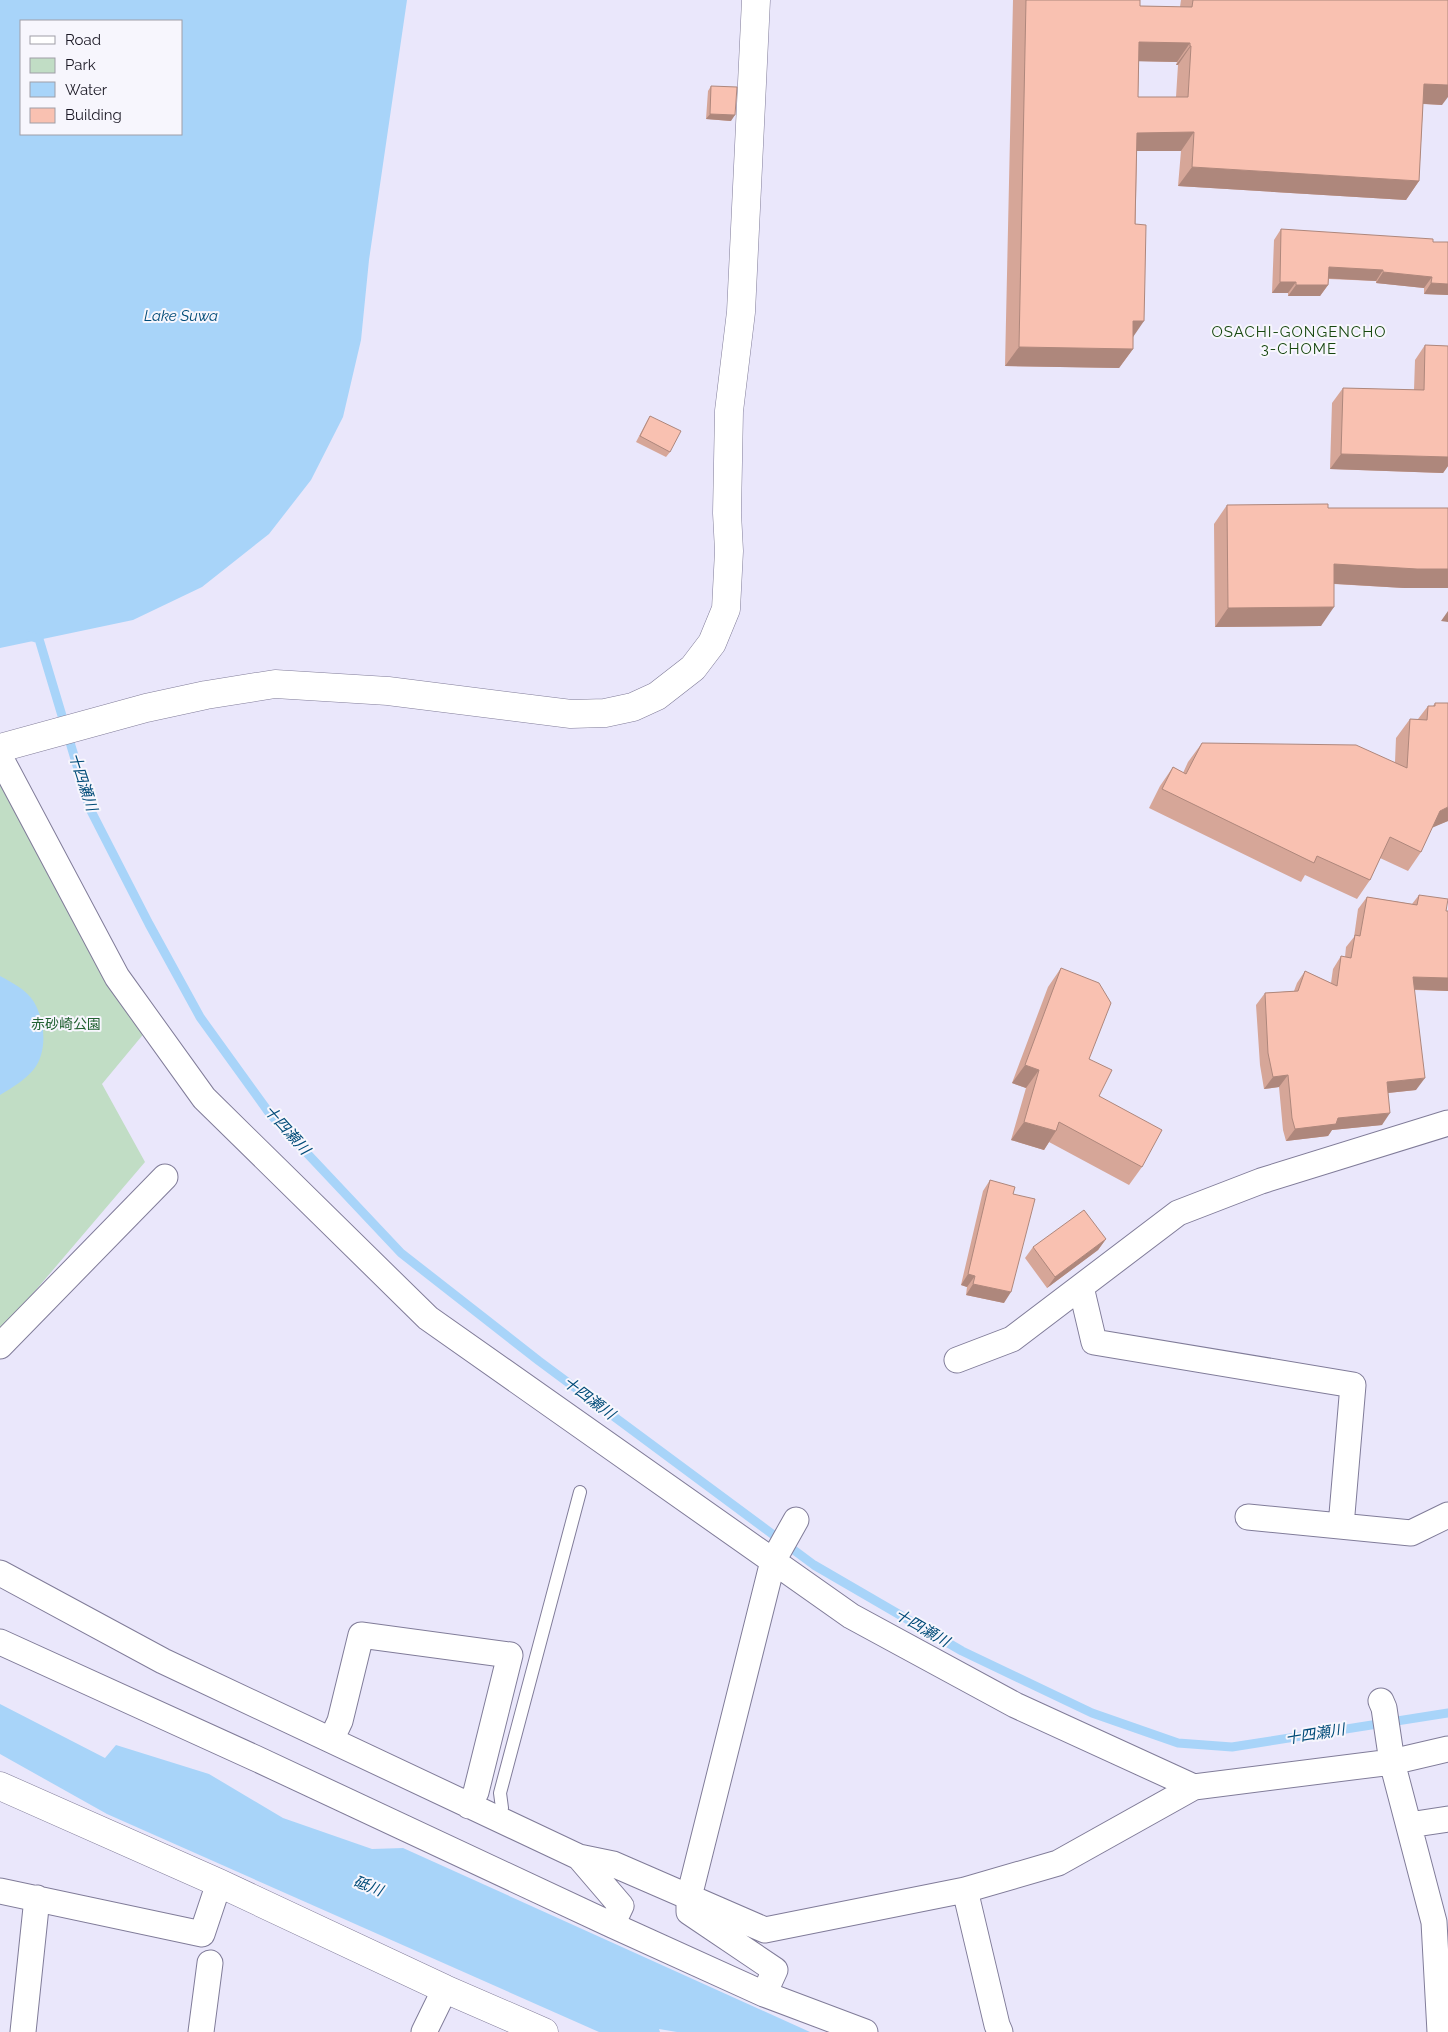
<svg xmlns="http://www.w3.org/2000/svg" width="1448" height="2032" font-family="Raleway,'Noto Sans JP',sans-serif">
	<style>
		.green { fill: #c1ddc5 }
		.water { fill: #a8d4f9; fill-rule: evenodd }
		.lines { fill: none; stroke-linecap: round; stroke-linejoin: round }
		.stream { stroke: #a8d4f9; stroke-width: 9 }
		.service-casing { stroke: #807c99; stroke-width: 14 }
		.minor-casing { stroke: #807c99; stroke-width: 27 }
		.tertiary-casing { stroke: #807c99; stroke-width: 29 }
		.service { stroke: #fff; stroke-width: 12 }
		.minor { stroke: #fff; stroke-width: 25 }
		.tertiary { stroke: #fff; stroke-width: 28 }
		.wall { fill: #d6a698; fill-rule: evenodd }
		.shaded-wall { fill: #ae877c }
		.building { fill: #f9c1b1; stroke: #ae877c; fill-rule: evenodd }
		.labels { text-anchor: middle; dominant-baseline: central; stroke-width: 4; stroke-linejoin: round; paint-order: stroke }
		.park-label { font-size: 14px; fill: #226132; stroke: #f7f6fd }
		.water-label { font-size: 15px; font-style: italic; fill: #004b78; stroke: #f7f6fd }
		.neighbourhood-label { font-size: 15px; letter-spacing: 1px; fill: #17470f; stroke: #f7f6fd }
	</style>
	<rect width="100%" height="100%" fill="#eae7fb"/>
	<path class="green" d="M 0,779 L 146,1031 L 102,1084 L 145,1162 L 0,1332 Z"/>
	<path class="water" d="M 0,0 L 407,0 L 369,260 L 361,340 L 343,417 L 311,480 L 269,534 L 202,587 L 133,620 L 0,648 ZM 181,21 L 181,134 L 21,134 L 21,21 Z
		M 0,976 C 11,982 27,990 34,1002 C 45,1021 48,1051 34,1069 C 25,1080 12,1088 0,1095 Z
		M 0,1704 L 105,1758 L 116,1745 L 209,1774 L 283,1818 L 372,1849 L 403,1848 L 810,2032 L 677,2032 L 659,2029 L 660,2032 L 599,2032 L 107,1814 L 0,1754 Z"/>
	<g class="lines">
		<path class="stream" d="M 30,636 L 39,639 L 90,809 L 149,924 L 200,1017 L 270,1114 L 401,1253 L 539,1361 L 814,1565 L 962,1651 L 1092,1713 L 1178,1743 L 1232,1747 L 1448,1713"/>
		<defs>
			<path id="service" d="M 497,1819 L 502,1808 L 500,1793 L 580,1492"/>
			<path id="minor" d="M 0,757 L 117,977 L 204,1098 L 428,1318 L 851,1616 L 1015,1705 L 1194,1787 L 1392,1762 L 1448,1749
				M 1081,1287 L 1094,1342 L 1353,1385 L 1341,1526
				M 0,1346 L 165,1177
				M 957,1360 L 1012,1339 L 1178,1213 L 1261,1181 L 1448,1123
				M 1248,1517 L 1411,1533 L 1448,1515
				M 0,1573 L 163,1661 L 579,1857 L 613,1864 L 765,1930 L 965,1890 L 1058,1863 L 1194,1787
				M 0,1642 L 255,1758 L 612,1925 L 764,1994 L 865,2032
				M 1381,1701 L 1384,1708 L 1392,1762 L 1434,1922 L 1440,2032
				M 331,1740 L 340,1721 L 361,1635 L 510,1655 L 476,1792 L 469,1806
				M 1409,1825 L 1448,1819
				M 579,1857 L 621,1906 L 612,1925
				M 965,1890 L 997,2025 L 1000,2032
				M 0,1891 L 202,1934 L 219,1883
				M 764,1994 L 775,1970 L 689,1912 L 689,1897 L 773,1561 L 796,1520
				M 23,2032 L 37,1898
				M 201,2032 L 210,1963
				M 424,2032 L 445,1989"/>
			<path id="tertiary" d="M 0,748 L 146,708 L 206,695 L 275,684 L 388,691 L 571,714 L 605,713 L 633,707 L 657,696 L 693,668 L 712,643 L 726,609 L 729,551 L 727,513 L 729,411 L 741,312 L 756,0
				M 0,1786 L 219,1883 L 445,1989 L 544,2032"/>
		</defs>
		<use href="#service" class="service-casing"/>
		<use href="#minor" class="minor-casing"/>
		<use href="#tertiary" class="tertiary-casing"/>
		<use href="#service" class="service"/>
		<use href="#minor" class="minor"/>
		<use href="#tertiary" class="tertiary"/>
	</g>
	<path class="wall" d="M 1013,0 L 1140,0 L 1140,6 L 1180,7 L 1181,0 L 1448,0 L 1442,105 L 1423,104 L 1419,181 L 1406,200 L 1178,186 L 1181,151 L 1137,151 L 1133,349 L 1119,368 L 1005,366 ZM 1139,61 L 1177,62 L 1176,65 L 1178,65 L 1176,97 L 1138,97 Z
		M 711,86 L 731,121 L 706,119 L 708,91 Z
		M 1281,229 L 1433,242 L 1448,295 L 1424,294 L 1424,288 L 1376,283 L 1376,281 L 1329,279 L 1328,285 L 1320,296 L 1288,296 L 1288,293 L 1272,293 L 1274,240 Z
		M 1425,345 L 1448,346 L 1448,466 L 1443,473 L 1330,469 L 1332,403 L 1343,388 L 1414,390 L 1415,360 Z
		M 650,416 L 670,452 L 666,457 L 636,442 L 647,421 Z
		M 1227,505 L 1328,508 L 1404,588 L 1334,584 L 1321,626 L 1215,627 L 1214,524 Z
		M 1435,703 L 1448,821 L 1432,827 L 1421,852 L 1408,871 L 1380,858 L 1370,880 L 1357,899 L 1305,875 L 1301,882 L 1149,808 L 1160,786 L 1173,767 L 1183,773 L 1188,762 L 1202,743 L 1395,762 L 1396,738 L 1410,719 L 1418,719 L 1428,706 L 1433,706 Z
		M 1419,895 L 1446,911 L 1448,911 L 1448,991 L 1414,990 L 1416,1090 L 1388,1093 L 1382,1125 L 1332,1130 L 1328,1136 L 1286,1141 L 1283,1130 L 1279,1087 L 1264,1089 L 1260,1065 L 1256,1005 L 1265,993 L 1294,991 L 1297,983 L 1305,971 L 1331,983 L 1333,969 L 1341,956 L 1345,957 L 1346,947 L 1354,937 L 1358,909 L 1367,897 L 1412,904 Z
		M 1061,968 L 1089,1059 L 1099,1096 L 1142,1167 L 1129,1185 L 1049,1142 L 1044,1150 L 1011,1140 L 1026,1088 L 1012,1083 L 1048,987 Z
		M 990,1180 L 1013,1194 L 1004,1303 L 966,1295 L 967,1287 L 961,1285 L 983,1191 Z
		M 1106,1239 L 1098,1250 L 1047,1288 L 1025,1258 L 1033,1247 Z"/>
	<path class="shaded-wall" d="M 1139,42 L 1190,43 L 1177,62 L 1126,61 Z
		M 1190,46 L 1191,46 L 1178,65 L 1176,65 Z
		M 1424,84 L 1448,85 L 1448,97 L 1442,105 L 1411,103 Z
		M 710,114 L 735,115 L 731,121 L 706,119 Z
		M 1194,132 L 1181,151 L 1124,151 L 1137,133 Z
		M 1192,167 L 1419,181 L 1406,200 L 1178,186 Z
		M 1329,267 L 1383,270 L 1376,281 L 1322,278 Z
		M 1383,272 L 1432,277 L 1424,288 L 1376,283 Z
		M 1280,282 L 1296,282 L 1288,293 L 1272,293 Z
		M 1431,283 L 1448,284 L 1448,295 L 1424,294 Z
		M 1296,285 L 1328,285 L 1320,296 L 1288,296 Z
		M 1133,321 L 1144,321 L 1131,340 Z
		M 1019,347 L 1133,349 L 1119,368 L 1005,366 Z
		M 1341,454 L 1448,457 L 1448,466 L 1443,473 L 1330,469 Z
		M 1334,564 L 1448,569 L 1448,588 L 1404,588 L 1321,583 Z
		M 1334,607 L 1321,626 L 1215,627 L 1228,608 Z
		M 1448,611 L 1448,622 L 1441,621 Z
		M 1448,807 L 1448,821 L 1427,830 L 1440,811 Z
		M 1413,977 L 1448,978 L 1448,991 L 1404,989 Z
		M 1025,1065 L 1039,1070 L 1026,1088 L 1012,1083 Z
		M 1288,1075 L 1279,1087 L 1264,1089 L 1273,1077 Z
		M 1425,1078 L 1416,1090 L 1378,1094 L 1387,1082 Z
		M 1390,1113 L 1382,1125 L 1332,1130 L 1328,1136 L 1286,1141 L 1295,1129 L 1338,1118 Z
		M 1024,1122 L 1056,1131 L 1044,1150 L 1011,1140 Z
		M 1106,1239 L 1098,1250 L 1047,1288 L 1055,1277 Z
		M 968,1274 L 975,1276 L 967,1287 L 961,1285 Z
		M 973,1284 L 1011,1292 L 1004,1303 L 966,1295 Z"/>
	<path class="building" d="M 1026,0 L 1140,0 L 1140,6 L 1192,7 L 1193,0 L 1448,0 L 1448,85 L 1424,84 L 1419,181 L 1192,167 L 1194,132 L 1137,133 L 1135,224 L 1146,225 L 1145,276 L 1144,321 L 1133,321 L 1133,349 L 1019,347 ZM 1139,42 L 1190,43 L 1190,46 L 1191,46 L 1188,97 L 1138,97 Z
		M 711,86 L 737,87 L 735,115 L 710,114 Z
		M 1281,229 L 1433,239 L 1433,242 L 1448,242 L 1448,284 L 1431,283 L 1432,277 L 1383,272 L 1383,270 L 1329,267 L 1328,285 L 1296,285 L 1296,282 L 1280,282 Z
		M 1425,345 L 1448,346 L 1448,457 L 1341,454 L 1343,388 L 1424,390 Z
		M 650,416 L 681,431 L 670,452 L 640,436 Z
		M 1328,504 L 1328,508 L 1448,508 L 1448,569 L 1417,569 L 1334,564 L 1334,607 L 1228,608 L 1227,505 Z
		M 1435,703 L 1448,703 L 1448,807 L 1440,811 L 1421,852 L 1390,837 L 1370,880 L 1317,856 L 1314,863 L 1162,789 L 1173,767 L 1186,774 L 1202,743 L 1356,745 L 1407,768 L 1410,719 L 1427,720 L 1428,706 L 1435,706 Z
		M 1419,895 L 1448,899 L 1446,911 L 1448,911 L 1448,978 L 1413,977 L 1425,1078 L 1387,1082 L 1390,1113 L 1338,1118 L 1336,1124 L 1295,1129 L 1292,1118 L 1288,1075 L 1273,1077 L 1268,1053 L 1265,993 L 1298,991 L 1305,971 L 1337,986 L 1341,956 L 1351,958 L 1355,935 L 1360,936 L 1367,897 L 1417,905 Z
		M 1061,968 L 1099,983 L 1111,1003 L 1089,1059 L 1112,1070 L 1099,1096 L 1162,1130 L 1142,1167 L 1059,1122 L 1056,1131 L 1024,1122 L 1039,1070 L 1025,1065 Z
		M 990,1180 L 1015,1187 L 1013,1194 L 1035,1199 L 1011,1292 L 973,1284 L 975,1276 L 968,1274 Z
		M 1084,1210 L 1106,1239 L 1055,1277 L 1033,1247 Z"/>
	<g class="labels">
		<g class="park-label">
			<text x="66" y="1024">赤砂崎公園</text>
		</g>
		<g class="water-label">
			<text x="181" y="316">Lake Suwa</text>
			<text transform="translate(83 782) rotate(72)">十四瀬川</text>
			<text transform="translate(287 1130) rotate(48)">十四瀬川</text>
			<text transform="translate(589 1398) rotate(37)">十四瀬川</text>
			<text transform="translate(922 1628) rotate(30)">十四瀬川</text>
			<text transform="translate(1315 1734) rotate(-9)">十四瀬川</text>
			<text transform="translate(368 1886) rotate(21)">砥川</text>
		</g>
		<g class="neighbourhood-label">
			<text x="1299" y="332">OSACHI-GONGENCHO<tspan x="1299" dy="17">3-CHOME</tspan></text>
		</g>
	</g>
	<rect x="20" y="20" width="162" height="115" fill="#f7f6fd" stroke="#9f9ea7"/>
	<rect x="30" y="36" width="25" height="8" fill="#ffffff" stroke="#9f9ea7"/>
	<text x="65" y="45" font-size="15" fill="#1b1925">Road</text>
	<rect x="30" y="58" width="25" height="15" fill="#c1ddc5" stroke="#9f9ea7"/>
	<text x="65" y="70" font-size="15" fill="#1b1925">Park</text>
	<rect x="30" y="82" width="25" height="15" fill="#a8d4f9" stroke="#9f9ea7"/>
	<text x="65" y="95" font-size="15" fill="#1b1925">Water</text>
	<rect x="30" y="108" width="25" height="15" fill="#f9c1b1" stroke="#9f9ea7"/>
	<text x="65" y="120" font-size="15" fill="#1b1925">Building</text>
</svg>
